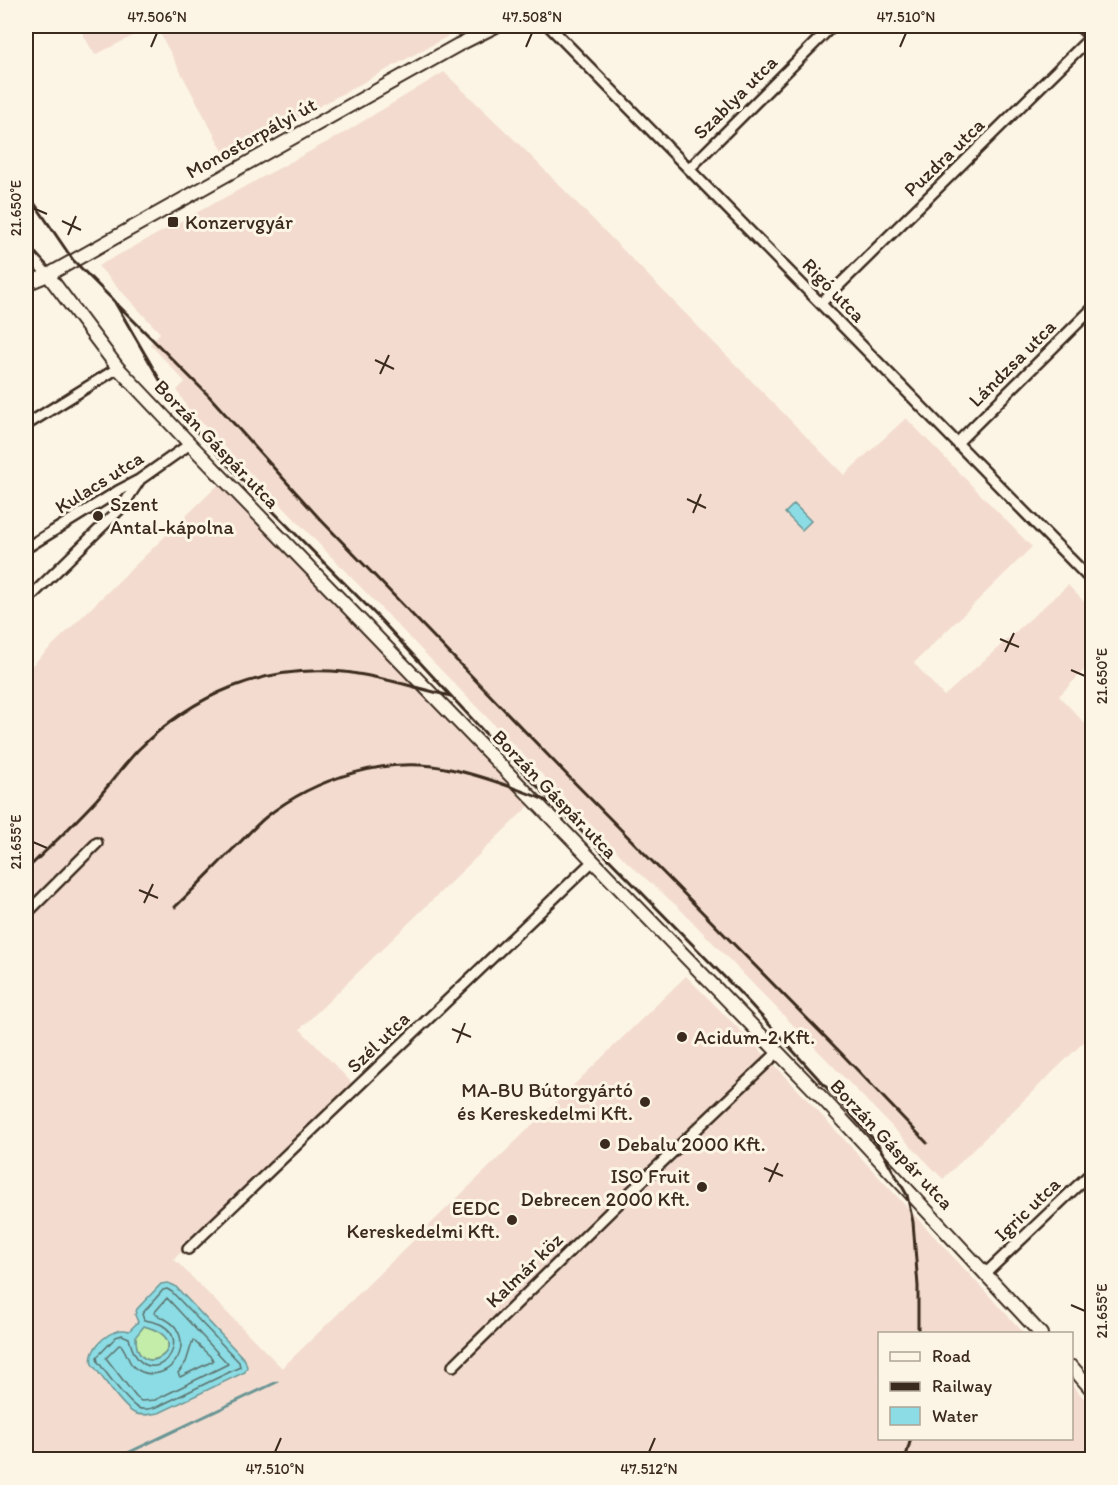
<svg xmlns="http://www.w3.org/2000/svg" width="1118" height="1485" font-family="Itim,sans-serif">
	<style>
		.built { fill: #f3dccf }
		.green { fill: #c3eda9; stroke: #7f8c64; stroke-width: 1.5 }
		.water { fill: #8bdce4; stroke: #6b9595; stroke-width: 1.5; fill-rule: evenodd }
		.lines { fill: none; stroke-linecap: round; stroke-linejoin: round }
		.shore { stroke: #5b716d; stroke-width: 1.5 }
		.stream { stroke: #6b9595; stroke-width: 3 }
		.minor-casing { stroke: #3b2a1e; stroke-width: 14 }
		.tertiary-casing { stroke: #3b2a1e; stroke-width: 16 }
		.minor { stroke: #fcf5e5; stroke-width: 9 }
		.tertiary { stroke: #fcf5e5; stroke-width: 12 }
		.rail { stroke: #3b2a1e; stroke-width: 3 }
		.ticks { fill: none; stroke: #3b2a1e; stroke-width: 2 }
		.poi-dot { fill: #3b2a1e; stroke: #fcf5e5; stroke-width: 2 }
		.labels { text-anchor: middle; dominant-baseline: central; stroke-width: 6; stroke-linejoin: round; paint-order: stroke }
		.street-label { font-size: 20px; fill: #3b2a1e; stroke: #fcf5e5 }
		.poi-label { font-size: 20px; fill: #3b2a1e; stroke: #fcf5e5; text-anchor: start }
		.neatline { fill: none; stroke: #3b2a1e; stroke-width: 2 }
		.ticks-label { font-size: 15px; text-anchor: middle; fill: #3b2a1e }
	</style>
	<rect width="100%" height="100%" fill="#fcf5e5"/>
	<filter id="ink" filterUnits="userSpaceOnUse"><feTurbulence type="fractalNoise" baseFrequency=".0167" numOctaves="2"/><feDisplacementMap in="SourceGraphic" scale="12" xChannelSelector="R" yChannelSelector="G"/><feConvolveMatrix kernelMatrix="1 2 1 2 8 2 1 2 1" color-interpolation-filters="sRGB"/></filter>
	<g filter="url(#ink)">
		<path class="built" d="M 78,26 L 153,26 L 95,55 Z
			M 156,26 L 467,26 L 226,157 Z
			M 444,72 L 523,148 L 844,475 L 906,418 L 1032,547 L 914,663 L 944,696 L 1068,585 L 1092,610 L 1092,662 L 1059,696 L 1092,731 L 1092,1034 L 943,1179 L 678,907 L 627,862 L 188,409 L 177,390 L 185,382 L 150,344 L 160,333 L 98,266 L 342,134 Z
			M 219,484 L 530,805 L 300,1029 L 354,1085 L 174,1259 L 282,1368 L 686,976 L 775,1065 L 1024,1333 L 880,1334 L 880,1438 L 1072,1438 L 1072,1385 L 1092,1407 L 1092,1460 L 26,1460 L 26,671 Z"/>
		<path class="green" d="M 144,1326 C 204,1342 133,1388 136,1335 Z"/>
		<path class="water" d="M 794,504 L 811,521 L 802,530 L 785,513 Z
			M 168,1283 L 175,1286 L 245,1360 L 247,1367 L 245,1372 L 159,1413 C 151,1414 142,1417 134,1413 C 122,1407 102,1376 92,1364 C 87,1348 113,1325 129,1331 L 138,1322 L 135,1315 L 137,1309 L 161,1284 ZM 144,1326 C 204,1342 134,1388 136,1336 Z"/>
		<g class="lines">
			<path class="shore" d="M 167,1289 L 172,1292 L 239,1362 L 240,1367 L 157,1407 C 151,1408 144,1411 138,1408 C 128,1404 106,1372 98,1362 L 97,1357 L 116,1337 L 122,1335 L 129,1338 C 143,1399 197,1345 162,1325 C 157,1322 150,1321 144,1320 L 142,1314 L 163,1290 Z
				M 167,1298 L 228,1364 L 155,1400 L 141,1401 L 136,1397 L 106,1358 L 120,1344 C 128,1352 127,1364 138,1370 C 164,1385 193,1353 176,1328 C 170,1319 160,1318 154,1313 Z
				M 193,1340 L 212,1358 L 213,1361 L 180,1377 L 178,1373 L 186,1362 Z"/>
			<path class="stream" d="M 113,1460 L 277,1382"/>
			<defs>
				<path id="minor" d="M 549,26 L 1092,581
					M 1079,26 L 1091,37
					M 690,168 L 832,26
					M 26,251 L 48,275
					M 821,303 L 1092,36
					M 26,425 L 118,368
					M 957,443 L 1092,309
					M 26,548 L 118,491 L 139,480 L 190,444
					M 26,601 L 122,507 L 139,481
					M 26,914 L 97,843
					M 188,1249 L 593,861
					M 986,1273 L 1092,1172
					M 453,1366 L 617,1205 L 778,1052"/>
				<path id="tertiary" d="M 48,275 L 118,368 L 190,444 L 825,1101 L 1041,1334
					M 26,284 L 48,275 L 458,45 L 496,26
					M 1072,1367 L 1092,1390"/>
			</defs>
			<use href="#minor" class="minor-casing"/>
			<use href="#tertiary" class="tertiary-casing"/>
			<use href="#minor" class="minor"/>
			<use href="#tertiary" class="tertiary"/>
			<path class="rail" d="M 26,191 L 73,260 L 209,396 L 319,518 L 570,778 L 841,1053 L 927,1143
				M 113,299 L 179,413 L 247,485 L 378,617 L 485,733 L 744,997 L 877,1143 L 907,1195 L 913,1222 L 918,1286 L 918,1334
				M 26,870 C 50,847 74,824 97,799 C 111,783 123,766 138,750 C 194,694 264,664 344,672 C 381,676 415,688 451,696
				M 175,907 C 195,888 214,868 233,849 C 244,839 254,827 266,817 C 315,778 387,755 450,769 C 484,776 518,789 550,802
				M 905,1460 L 911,1438"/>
		</g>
	</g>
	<path class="ticks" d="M 151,47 L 157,33M 526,47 L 532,33M 900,47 L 906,33M 33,208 L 47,214M 62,221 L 81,230M 68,235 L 76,216M 375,360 L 394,369M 380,374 L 389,355M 687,499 L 706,508M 693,513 L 701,494M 1000,639 L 1019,647M 1005,652 L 1014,633M 1071,670 L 1085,676M 33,842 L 47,848M 139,890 L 158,898M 144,903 L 153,884M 452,1029 L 471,1037M 457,1043 L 465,1023M 764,1168 L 783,1176M 769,1182 L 778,1163M 1071,1305 L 1085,1311M 275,1452 L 281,1438M 649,1452 L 655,1438"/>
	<g class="poi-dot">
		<rect x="167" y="216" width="12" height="12" rx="3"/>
		<circle cx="98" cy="516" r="6"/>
		<circle cx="682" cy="1037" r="6"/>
		<circle cx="645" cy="1102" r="6"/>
		<circle cx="605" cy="1144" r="6"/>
		<circle cx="702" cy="1187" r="6"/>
		<circle cx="512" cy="1220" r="6"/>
	</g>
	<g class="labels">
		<g class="street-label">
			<text transform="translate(735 97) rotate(-45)">Szablya utca</text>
			<text transform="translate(251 138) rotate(-29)">Monostorpályi út</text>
			<text transform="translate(944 157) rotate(-44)">Puzdra utca</text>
			<text transform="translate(834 290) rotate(46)">Rigó utca</text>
			<text transform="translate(1012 363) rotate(-45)">Lándzsa utca</text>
			<text transform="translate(217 444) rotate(46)">Borzán Gáspár utca</text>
			<text transform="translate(99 482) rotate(-32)">Kulacs utca</text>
			<text transform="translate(555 794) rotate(46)">Borzán Gáspár utca</text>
			<text transform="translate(378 1042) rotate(-44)">Szél utca</text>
			<text transform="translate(892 1144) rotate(47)">Borzán Gáspár utca</text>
			<text transform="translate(1027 1209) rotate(-44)">Igric utca</text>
			<text transform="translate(524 1270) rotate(-44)">Kalmár köz</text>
		</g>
		<g class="poi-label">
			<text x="185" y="222">Konzervgyár</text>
			<text x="110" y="504">Szent<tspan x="110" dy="23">Antal-kápolna</tspan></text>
			<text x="694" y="1037">Acidum-2 Kft.</text>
			<text x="633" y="1090" text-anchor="end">MA-BU Bútorgyártó<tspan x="633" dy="23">és Kereskedelmi Kft.</tspan></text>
			<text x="617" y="1144">Debalu 2000 Kft.</text>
			<text x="690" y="1176" text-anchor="end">ISO Fruit<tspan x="690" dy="23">Debrecen 2000 Kft.</tspan></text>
			<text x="500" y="1208" text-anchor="end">EEDC<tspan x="500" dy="23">Kereskedelmi Kft.</tspan></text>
		</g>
	</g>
	<rect width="1118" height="1485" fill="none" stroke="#fcf5e5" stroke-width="66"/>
	<rect x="878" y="1332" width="195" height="108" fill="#fcf5e5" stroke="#afa495" stroke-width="1.5"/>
	<rect x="890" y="1352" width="30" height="9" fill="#fcf5e5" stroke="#afa495" stroke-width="1.5"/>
	<text x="932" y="1362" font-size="18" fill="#3b2a1e">Road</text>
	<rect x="890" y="1382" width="30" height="9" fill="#3b2a1e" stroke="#afa495" stroke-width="1.5"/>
	<text x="932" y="1392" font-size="18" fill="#3b2a1e">Railway</text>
	<rect x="890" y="1407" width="30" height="18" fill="#8bdce4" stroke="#afa495" stroke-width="1.5"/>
	<text x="932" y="1422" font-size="18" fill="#3b2a1e">Water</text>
	<rect x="33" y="33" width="1052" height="1419" class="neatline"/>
	<g class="ticks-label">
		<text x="157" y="22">47.506°N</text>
		<text x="532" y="22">47.508°N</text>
		<text x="906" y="22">47.510°N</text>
		<text transform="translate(16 208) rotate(-90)" y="5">21.650°E</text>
		<text transform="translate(1102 676) rotate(-90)" y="5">21.650°E</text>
		<text transform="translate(16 842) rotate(-90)" y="5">21.655°E</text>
		<text transform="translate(1102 1311) rotate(-90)" y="5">21.655°E</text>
		<text x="275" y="1474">47.510°N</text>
		<text x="649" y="1474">47.512°N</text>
	</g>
</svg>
